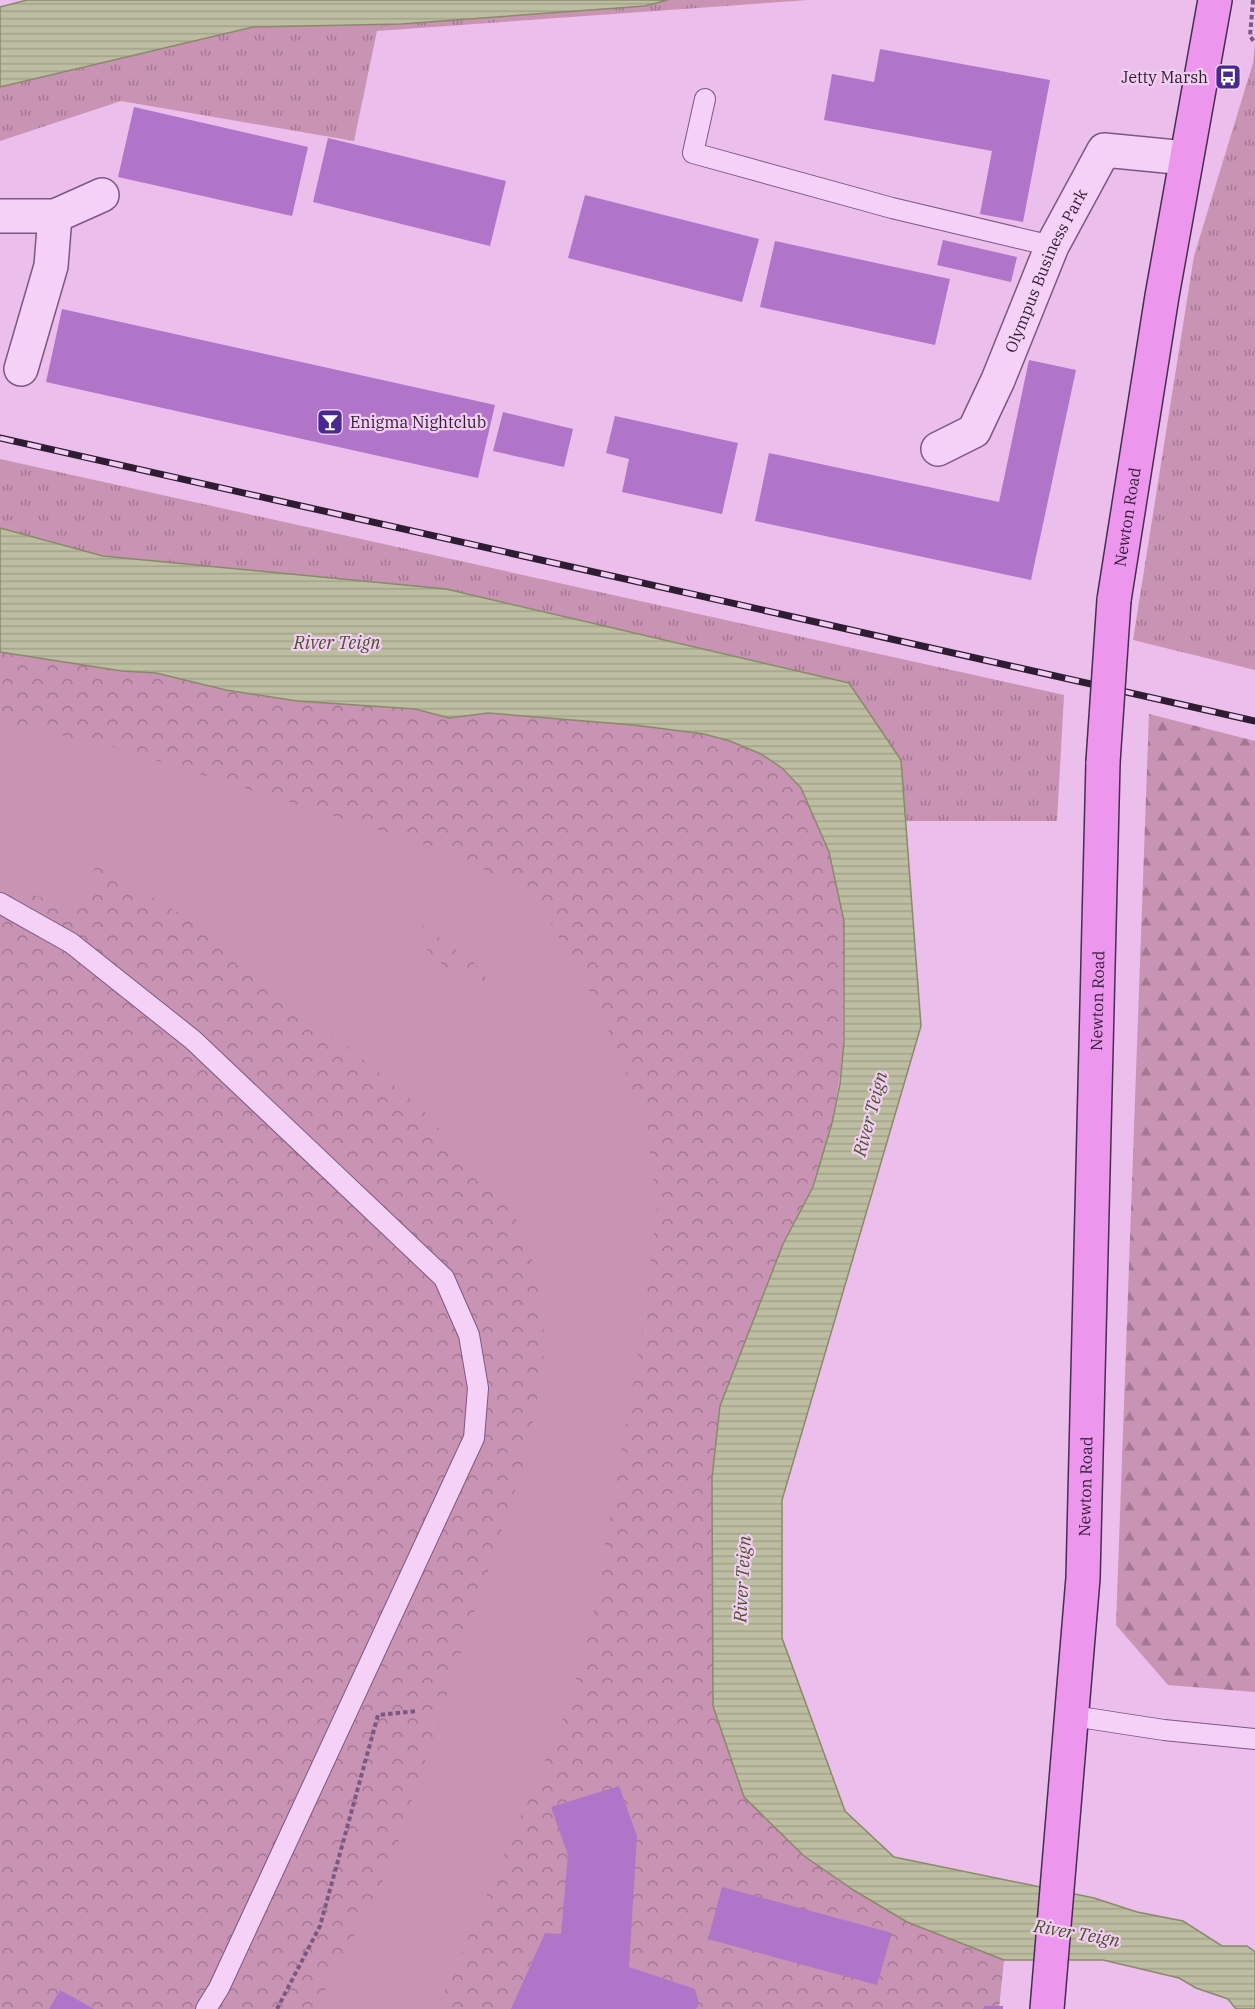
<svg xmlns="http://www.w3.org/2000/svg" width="1255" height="2009" font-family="'IBM Plex Serif',serif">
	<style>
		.grass { fill: url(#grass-tufts) }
		.forest { fill: url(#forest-firs) }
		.park { fill: url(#park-crowns) }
		.pitch { fill: #c993b3; fill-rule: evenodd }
		.water { fill: url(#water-rules); stroke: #898a6a; stroke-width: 1.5 }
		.building { fill: #b075c8 }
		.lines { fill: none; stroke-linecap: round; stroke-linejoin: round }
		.service-casing { stroke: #7b5883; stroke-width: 22 }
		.minor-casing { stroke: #7b5883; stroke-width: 36 }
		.primary-casing { stroke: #482c51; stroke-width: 36 }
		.path { stroke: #7b5883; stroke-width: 4; stroke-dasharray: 4.5 3; stroke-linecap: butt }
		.service { stroke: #f6d1f7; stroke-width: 20 }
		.minor { stroke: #f6d1f7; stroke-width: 33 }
		.primary { stroke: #ec96ee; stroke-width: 33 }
		.rail-casing { stroke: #2e1c33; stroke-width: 7 }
		.rail { stroke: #f3cef3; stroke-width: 4.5; stroke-dasharray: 14; stroke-linecap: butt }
		.primary-bridge-casing { stroke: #482c51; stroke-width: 36; stroke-linecap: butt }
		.primary-bridge { stroke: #ec96ee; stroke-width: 33 }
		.labels { text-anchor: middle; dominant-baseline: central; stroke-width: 4.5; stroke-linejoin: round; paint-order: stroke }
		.poi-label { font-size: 16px; fill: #2e1c33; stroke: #f3cef3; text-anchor: end }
		.street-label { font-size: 16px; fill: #2e1c33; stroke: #f3cef3 }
		.water-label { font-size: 18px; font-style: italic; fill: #4a522c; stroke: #f3cef3 }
	</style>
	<defs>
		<pattern id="grass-tufts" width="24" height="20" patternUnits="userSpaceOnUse" patternTransform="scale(1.5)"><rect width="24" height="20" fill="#c993b3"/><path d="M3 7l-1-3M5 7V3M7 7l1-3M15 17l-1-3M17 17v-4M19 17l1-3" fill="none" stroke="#a47792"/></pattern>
		<pattern id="forest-firs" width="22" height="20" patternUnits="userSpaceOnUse" patternTransform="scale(1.5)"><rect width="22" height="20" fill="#c993b3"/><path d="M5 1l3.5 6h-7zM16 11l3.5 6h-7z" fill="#a47792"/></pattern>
		<pattern id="park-crowns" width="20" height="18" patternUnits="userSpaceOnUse" patternTransform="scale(1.5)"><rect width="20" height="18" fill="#c993b3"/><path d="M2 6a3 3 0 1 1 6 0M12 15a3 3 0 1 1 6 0" fill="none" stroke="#a47792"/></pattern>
		<pattern id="water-rules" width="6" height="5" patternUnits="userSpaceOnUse" patternTransform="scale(1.5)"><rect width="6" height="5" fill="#bdbda2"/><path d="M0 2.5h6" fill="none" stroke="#a3a28c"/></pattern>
	</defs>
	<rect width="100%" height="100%" fill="#ebbeeb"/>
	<path class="grass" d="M 668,0 L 808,0 L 377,31 L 354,141 L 121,101 L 0,141 L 0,87 L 253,27 L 401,24 L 645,6 Z
		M 1255,44 L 1255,670 L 1133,640 L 1194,256 L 1253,63 Z
		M 0,459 L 1064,695 L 1057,821 L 906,821 L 901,760 L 849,683 L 446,589 L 103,556 L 0,528 Z"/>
	<path class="forest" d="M 1149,714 L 1255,741 L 1255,1692 L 1168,1685 L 1116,1625 Z"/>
	<path class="park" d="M 0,652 L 122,671 L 156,673 L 226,690 L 297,701 L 415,709 L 449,718 L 488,713 L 634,725 L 704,734 L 730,741 L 761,754 L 782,768 L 801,788 L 829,852 L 844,921 L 843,1058 L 832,1123 L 813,1187 L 783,1244 L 720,1406 L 712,1478 L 713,1706 L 804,1856 L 855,1891 L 907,1922 L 1004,1960 L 999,2009 L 0,2009 Z"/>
	<path class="pitch" d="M 0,725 L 101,743 L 432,847 L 498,876 L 539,903 L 599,1007 L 647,1125 L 657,1210 L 641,1339 L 591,1626 L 567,1710 L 437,2009 L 315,2009 L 389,1869 L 528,1451 L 545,1348 L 539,1277 L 514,1214 L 420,1107 L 274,985 L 186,917 L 96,866 L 78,908 L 0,885 ZM 408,915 L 473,962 L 496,990 C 458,981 419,954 408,915 Z"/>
	<path class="water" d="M 27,0 L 668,0 L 645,6 L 401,24 L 253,27 L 0,87 L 0,7 Z
		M 0,528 L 103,556 L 446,589 L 849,683 L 901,760 L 921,1026 L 782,1500 L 782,1638 L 845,1811 L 894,1857 L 1094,1898 L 1137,1912 L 1183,1921 L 1222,1946 L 1247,1946 L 1255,1952 L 1255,2009 L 1236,2009 L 1228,1999 L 1196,1988 L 1179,1978 L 1103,1960 L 1004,1960 L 907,1922 L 855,1891 L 804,1856 L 744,1797 L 713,1706 L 712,1478 L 720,1406 L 783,1244 L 813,1187 L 832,1123 L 840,1084 L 844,1042 L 844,921 L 829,852 L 801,788 L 782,768 L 761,754 L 730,741 L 704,734 L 634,725 L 488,713 L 449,718 L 415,709 L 297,701 L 226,690 L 156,673 L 122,671 L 0,652 Z"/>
	<path class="building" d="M 880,49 L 1050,80 L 1023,222 L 980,214 L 992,151 L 824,120 L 832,74 L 874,82 Z
		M 134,107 L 308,147 L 292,216 L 118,177 Z
		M 328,138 L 506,181 L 490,246 L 313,202 Z
		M 585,195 L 759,239 L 742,302 L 568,258 Z
		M 943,240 L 1017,257 L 1011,282 L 937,265 Z
		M 775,241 L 950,279 L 935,345 L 760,307 Z
		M 62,309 L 495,405 L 478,478 L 46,382 Z
		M 1029,360 L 1076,370 L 1031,580 L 755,521 L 769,453 L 999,502 Z
		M 503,412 L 573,429 L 564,467 L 493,451 Z
		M 615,416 L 738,443 L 722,514 L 622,492 L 629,459 L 606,453 Z
		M 619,1786 L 637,1836 L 629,1967 L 695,1989 L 699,2004 L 696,2009 L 511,2009 L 545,1933 L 561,1934 L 568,1855 L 551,1807 Z
		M 722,1887 L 892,1933 L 877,1985 L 708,1939 Z
		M 60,1990 L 94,2009 L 49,2009 Z
		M 984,2006 L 1003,2006 L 1003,2009 L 983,2009 Z"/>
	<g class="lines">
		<defs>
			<path id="service" d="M 705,99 L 693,153 L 892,208 L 1052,246
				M 0,903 L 71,943 L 193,1040 L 444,1278 L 469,1335 L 478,1388 L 474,1438 L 219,1988 L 206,2009
				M 1073,1716 L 1164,1730 L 1255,1739"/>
			<g id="minor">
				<path d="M 0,216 L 55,216 L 102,195"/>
				<path d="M 21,369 L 51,266 L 55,216"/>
				<path id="s1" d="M 938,449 L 974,431 L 998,380 L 1052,246 L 1104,150 L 1186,158"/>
			</g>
			<g id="primary">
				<path id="s2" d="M 1114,600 L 1162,296 L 1215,0"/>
				<path id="s3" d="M 1047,2009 L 1083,1578 L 1103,762"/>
			</g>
		</defs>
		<use href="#service" class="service-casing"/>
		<use href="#minor" class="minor-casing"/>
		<use href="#primary" class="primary-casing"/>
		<path class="path" d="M 1253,0 L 1250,36 L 1255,43
			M 277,2009 L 320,1926 L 378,1715 L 417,1711"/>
		<use href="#service" class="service"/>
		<use href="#minor" class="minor"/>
		<use href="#primary" class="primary"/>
		<defs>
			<path id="rail" d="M 0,438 L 1255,721"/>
		</defs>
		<use href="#rail" class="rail-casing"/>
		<use href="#rail" class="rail"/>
		<defs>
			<path id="primary-bridge" d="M 1103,762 L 1114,600"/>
		</defs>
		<use href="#primary-bridge" class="primary-bridge-casing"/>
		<use href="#primary-bridge" class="primary-bridge"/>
	</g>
	<defs>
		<symbol id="bus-square" viewBox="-11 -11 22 22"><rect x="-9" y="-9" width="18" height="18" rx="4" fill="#472a8f" stroke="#f3cef3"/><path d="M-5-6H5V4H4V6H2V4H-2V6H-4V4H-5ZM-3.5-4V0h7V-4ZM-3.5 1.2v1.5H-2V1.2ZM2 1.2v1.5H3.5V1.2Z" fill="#fff"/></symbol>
		<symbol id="bar-square" viewBox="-11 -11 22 22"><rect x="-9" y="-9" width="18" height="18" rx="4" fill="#472a8f" stroke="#f3cef3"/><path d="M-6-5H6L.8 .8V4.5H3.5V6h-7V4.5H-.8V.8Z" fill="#fff"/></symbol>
	</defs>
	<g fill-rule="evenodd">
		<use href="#bus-square" x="1213" y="62" width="30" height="30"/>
		<use href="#bar-square" x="315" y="407" width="30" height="30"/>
	</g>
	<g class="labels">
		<g class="poi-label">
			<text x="1208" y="77">Jetty Marsh</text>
			<text x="350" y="422" text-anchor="start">Enigma Nightclub</text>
		</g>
		<g class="street-label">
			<text stroke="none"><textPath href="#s1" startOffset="216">Olympus Business Park</textPath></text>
			<text stroke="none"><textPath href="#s2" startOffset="84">Newton Road</textPath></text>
			<text stroke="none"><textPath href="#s3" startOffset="1010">Newton Road</textPath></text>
			<text stroke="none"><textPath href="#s3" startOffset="524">Newton Road</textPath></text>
		</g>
		<g class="water-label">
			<text x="337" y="642">River Teign</text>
			<text transform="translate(870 1114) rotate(-75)">River Teign</text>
			<text transform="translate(742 1579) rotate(-87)">River Teign</text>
			<text transform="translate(1077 1933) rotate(10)">River Teign</text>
		</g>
	</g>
</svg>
